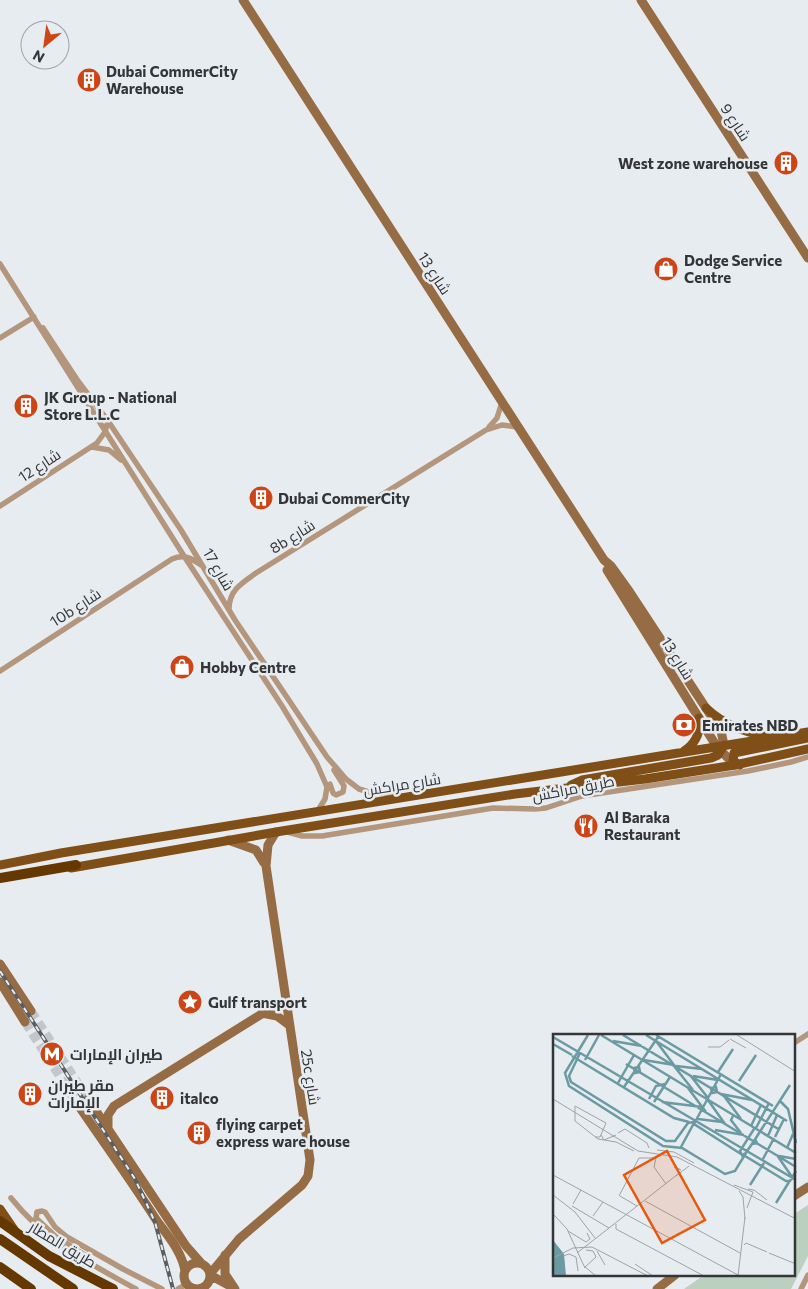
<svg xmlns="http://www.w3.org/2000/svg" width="808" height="1289" font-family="Commissioner,Cairo,sans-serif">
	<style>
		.green { fill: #bbd0bf }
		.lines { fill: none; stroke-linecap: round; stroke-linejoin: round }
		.secondary-tunnel { stroke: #c3c7cb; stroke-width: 9; stroke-dasharray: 9 4.5; stroke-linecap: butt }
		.street { stroke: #b3967c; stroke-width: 5.5 }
		.secondary { stroke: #966c45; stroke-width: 9 }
		.primary { stroke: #804e17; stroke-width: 9 }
		.highway { stroke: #653800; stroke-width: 10 }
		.rail-casing { stroke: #5c5e60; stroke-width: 4 }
		.rail { stroke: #e7ecf0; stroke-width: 2; stroke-dasharray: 5.5; stroke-linecap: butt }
		.labels { text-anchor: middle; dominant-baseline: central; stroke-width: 5; stroke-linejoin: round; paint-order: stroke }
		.poi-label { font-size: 15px; font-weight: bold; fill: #343537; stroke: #e7ecf0; text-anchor: start }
		.street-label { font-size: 15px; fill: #343537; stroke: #e7ecf0 }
		.inset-river { fill: none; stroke: #6b9aa2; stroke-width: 2.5 }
		.inset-road { fill: none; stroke: #9fa3a6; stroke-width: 1 }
		.view { fill: #e8590c; fill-opacity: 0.15; stroke: #e8590c; stroke-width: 2.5 }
		.inset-edge { fill: none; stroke: #343537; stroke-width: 2.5 }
	</style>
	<rect width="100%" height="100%" fill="#e7ecf0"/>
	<path class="green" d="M 808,1205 L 808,1256 L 791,1289 L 684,1289 L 704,1275 L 794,1275 L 794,1214 Z"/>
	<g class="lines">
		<path class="secondary-tunnel" d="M 31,1011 L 88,1099
			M 25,1022 L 78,1105"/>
		<path class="street" d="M 0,264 L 184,556 L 282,706 L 317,764 L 327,787 L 325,799 L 317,812
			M 43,328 L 78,381 L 108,421 L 181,530 L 235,620 L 327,757 L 346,779 L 359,789 L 372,793 L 392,794 L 401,796
			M 0,338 L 34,317
			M 489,427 L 497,418 L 502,402
			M 92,447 L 109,450 L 121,460
			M 0,506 L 97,443 L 105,432 L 108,421
			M 229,609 C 229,590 242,583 256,573 L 486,430 L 502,425 L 518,427
			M 0,671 L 172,559 C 184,554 191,558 201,565
			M 330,784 L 333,793 L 336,795 L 343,792 L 344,786 L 334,770
			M 284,831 L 302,836 L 322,836 L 493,808 L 535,809 L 546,808 L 582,796 L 748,771 L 791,762 L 808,757
			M 794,1043 L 808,1034
			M 11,1198 C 48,1244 86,1261 136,1289
			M 91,1263 L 88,1257 L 55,1236 L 36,1218 L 37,1212 L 42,1211 L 45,1212 L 55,1227 L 67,1237 L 123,1269 L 162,1289
			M 178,1289 L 187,1284
			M 801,1289 L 808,1275"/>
		<path class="secondary" d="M 243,0 L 604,560 L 611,566 L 629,591 L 721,731 L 724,745
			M 641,0 L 808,258
			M 607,570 L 717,747 L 735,765
			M 228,840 L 256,850 L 264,863
			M 0,964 L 31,1011
			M 0,982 L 25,1022
			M 262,1013 L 277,1016 L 289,1025
			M 88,1099 L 186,1246 L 201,1263
			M 78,1105 C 105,1144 132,1182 157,1221 C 168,1236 182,1252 185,1271
			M 108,1128 L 108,1115 L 114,1106 L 268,1010 L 285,1002
			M 794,1196 L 808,1187
			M 225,1255 L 225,1274 L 235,1289
			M184 1276a13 13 0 1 1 26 0a13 13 0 1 1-26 0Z
			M 210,1274 L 239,1239 L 302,1185 L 308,1176 L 310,1160 L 266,866 L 268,845 L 276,832
			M 210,1275 L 232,1287
			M 657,1289 L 675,1275"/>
		<path class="primary" d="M 706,708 C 724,725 743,731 767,737
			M 684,751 C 696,743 701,732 699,718
			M 740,765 L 733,761 L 734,753 L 808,738
			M 571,785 L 582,780 L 711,758 L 718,755 L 724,745
			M 0,865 L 61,853 L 808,732
			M 71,868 L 282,831 L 515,794 L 645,779 L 735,765 L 808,749
			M 0,1209 L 15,1231"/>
		<path class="highway" d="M 0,878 L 76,865
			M 0,1221 L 49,1256 L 113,1289
			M 0,1239 L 73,1289
			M 0,1267 L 31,1289"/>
		<defs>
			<path id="rail" d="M 0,971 L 135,1179 L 155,1222 L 173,1289"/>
		</defs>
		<use href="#rail" class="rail-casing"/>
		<use href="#rail" class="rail"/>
	</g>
	<defs>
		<symbol id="building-disc" viewBox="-11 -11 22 22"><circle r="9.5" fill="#cc4517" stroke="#e7ecf0"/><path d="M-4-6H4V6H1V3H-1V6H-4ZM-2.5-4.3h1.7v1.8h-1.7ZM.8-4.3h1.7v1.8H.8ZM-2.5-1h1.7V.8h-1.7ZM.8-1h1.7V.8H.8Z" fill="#fff"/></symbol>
		<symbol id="shop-disc" viewBox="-11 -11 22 22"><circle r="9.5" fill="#cc4517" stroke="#e7ecf0"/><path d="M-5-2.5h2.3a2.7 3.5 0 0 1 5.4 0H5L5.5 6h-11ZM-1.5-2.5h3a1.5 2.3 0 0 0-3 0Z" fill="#fff"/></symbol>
		<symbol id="bank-disc" viewBox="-11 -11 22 22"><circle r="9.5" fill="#cc4517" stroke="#e7ecf0"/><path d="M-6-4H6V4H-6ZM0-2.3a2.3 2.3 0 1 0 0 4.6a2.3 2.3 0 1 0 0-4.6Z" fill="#fff"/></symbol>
		<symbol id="restaurant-disc" viewBox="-11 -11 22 22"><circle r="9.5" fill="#cc4517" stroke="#e7ecf0"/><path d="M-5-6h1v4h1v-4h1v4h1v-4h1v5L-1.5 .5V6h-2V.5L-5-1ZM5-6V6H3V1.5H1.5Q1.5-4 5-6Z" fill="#fff"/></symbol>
		<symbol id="sight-disc" viewBox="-11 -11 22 22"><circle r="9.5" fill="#cc4517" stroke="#e7ecf0"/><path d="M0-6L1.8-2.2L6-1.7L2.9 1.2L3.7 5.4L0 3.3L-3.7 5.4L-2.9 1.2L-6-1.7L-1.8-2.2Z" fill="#fff"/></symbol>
		<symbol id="metro-disc" viewBox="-11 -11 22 22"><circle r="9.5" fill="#cc4517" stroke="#e7ecf0"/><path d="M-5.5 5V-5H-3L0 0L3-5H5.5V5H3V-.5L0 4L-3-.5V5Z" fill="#fff"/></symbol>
	</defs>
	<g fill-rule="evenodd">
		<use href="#building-disc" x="75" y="66" width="28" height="28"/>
		<use href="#building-disc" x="772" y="149" width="28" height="28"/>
		<use href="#shop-disc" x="652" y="255" width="28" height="28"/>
		<use href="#building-disc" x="12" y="392" width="28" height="28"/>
		<use href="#building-disc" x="247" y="484" width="28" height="28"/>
		<use href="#shop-disc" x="168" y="653" width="28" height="28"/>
		<use href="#bank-disc" x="670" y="711" width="28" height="28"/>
		<use href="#restaurant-disc" x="572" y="812" width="28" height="28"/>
		<use href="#sight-disc" x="176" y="988" width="28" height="28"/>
		<use href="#metro-disc" x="38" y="1040" width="28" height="28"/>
		<use href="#building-disc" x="16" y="1080" width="28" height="28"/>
		<use href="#building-disc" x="148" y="1084" width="28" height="28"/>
		<use href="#building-disc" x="185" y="1119" width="28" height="28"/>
	</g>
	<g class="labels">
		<g class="poi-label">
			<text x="106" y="71">Dubai CommerCity<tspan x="106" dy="17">Warehouse</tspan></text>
			<text x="768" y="163" text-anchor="end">West zone warehouse</text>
			<text x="684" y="260">Dodge Service<tspan x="684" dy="17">Centre</tspan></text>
			<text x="44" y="397">JK Group - National<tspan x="44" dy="17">Store L.L.C</tspan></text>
			<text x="278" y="498">Dubai CommerCity</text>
			<text x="200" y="667">Hobby Centre</text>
			<text x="702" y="725">Emirates NBD</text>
			<text x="604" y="817">Al Baraka<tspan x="604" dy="17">Restaurant</tspan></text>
			<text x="208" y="1002">Gulf transport</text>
			<text x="70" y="1054">طيران الإمارات</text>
			<text x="48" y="1085">مقر طيران<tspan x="48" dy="17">الإمارات</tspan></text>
			<text x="180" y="1098">italco</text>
			<text x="216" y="1124">flying carpet<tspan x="216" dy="17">express ware house</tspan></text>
		</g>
		<g class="street-label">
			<text transform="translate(736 122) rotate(57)">شارع 9</text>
			<text transform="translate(435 273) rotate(57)">شارع 13</text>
			<text transform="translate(39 465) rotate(-33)">شارع 12</text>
			<text transform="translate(292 536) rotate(-32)">8b شارع</text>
			<text transform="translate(219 569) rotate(60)">شارع 17</text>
			<text transform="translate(75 607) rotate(-33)">10b شارع</text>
			<text transform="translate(678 658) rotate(58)">شارع 13</text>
			<text transform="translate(402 784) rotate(-9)">شارع مراكش</text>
			<text transform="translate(573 788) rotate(-11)">طريق مراكش</text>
			<text transform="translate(311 1077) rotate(81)">25c شارع</text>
			<text transform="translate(63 1244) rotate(31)">طريق المطار</text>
		</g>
	</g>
	<g transform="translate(553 1034)">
		<rect width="242" height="242" fill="#e7ecf0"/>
		<path d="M 0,206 L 11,220 L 13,242 L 0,242 Z" fill="#6b9aa2"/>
		<path class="inset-river" d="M 35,1 L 12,39 L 16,52 L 110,112 L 129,114 L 172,140 L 182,137 L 193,119 L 189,121M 48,1 L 243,119M 70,1 L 227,96M 93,1 L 234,87M 103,1 L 220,72M 0,3 L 243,146M 60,7 L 89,12M 0,10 L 19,21M 27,19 L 16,42 L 18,48 L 113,107 L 122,107 L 135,89 L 141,88M 19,22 L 121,84 L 136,88M 32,26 L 46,1M 91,26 L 121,31 L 103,7M 73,30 L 243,133M 121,32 L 140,56M 123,32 L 149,35M 86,33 L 87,38 L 82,39 L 81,34 ZM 165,38 L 180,15M 168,40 L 141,90 L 188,120M 137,41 L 155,64M 140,42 L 165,46M 186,47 L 203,21M 65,49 L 81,21M 71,53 L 105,3M 163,53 L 164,58 L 159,59 L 158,54 ZM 135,54 L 153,78M 168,60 L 199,66M 171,62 L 188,85M 96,65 L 103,52 L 112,50M 155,66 L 172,90M 227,67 L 235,75 L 243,109M 101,68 L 117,43M 109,68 L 149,73M 180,82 L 178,86 L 188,99M 145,85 L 169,88M 198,92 L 208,71M 203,94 L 216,69M 162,96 L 191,101M 215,102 L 224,81M 222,103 L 231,85M 199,110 L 237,51M 128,113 L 141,89M 234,114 L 240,100M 192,120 L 199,110 L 204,109 L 202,105M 224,121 L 239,143M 192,122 L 233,147 L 237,147 L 243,137M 226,122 L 243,125M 190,123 L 187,117 L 201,95M 210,125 L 221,104M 197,151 L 211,129M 223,169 L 236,148"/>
		<path class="inset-road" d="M 184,1 L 243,38M 177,5 L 193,14M 155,13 L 167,13 L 176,6M 0,65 L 85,117 L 124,123 L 243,185M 65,99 L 72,95 L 94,109 L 96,114M 48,101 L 51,106 L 63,101M 42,103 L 47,103 L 53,89 L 22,72 L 22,87 L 45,105 L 63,108 L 81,117M 104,116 L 121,118 L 141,129M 121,132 L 128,136 L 121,133M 0,141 L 185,241M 123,142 L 136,132M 181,151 L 200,158 L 194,174M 195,155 L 201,156 L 214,166M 186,157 L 190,163 L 192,185M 0,161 L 22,178 L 42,204M 66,162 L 86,124 L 103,124 L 101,133 L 113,150M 67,162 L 84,172M 92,167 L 187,219M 20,170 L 28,156M 19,172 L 56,194M 1,181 L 14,195 L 31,232 L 43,242M 40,182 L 50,168M 63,190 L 63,195 L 151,242M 15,197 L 33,208 L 37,205 L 34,199M 191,211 L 193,209 L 214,218M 44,217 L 52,231M 24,219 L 125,140M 216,219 L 243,230M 10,222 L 16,220 L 23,223 L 25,237M 0,224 L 20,214 L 39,213 L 95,242M 82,230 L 100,242M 31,234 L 43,223 L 40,217 L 33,216M 185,242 L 192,183"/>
		<path class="view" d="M 114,117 L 152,186 L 109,209 L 71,141 Z"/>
		<rect width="242" height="242" class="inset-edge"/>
	</g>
	<g transform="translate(45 45) rotate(209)"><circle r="24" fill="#e7ecf0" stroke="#9fa3a6"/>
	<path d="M0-4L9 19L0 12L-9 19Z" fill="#cc4517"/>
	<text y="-8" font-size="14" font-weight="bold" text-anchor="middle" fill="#343537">N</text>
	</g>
</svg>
